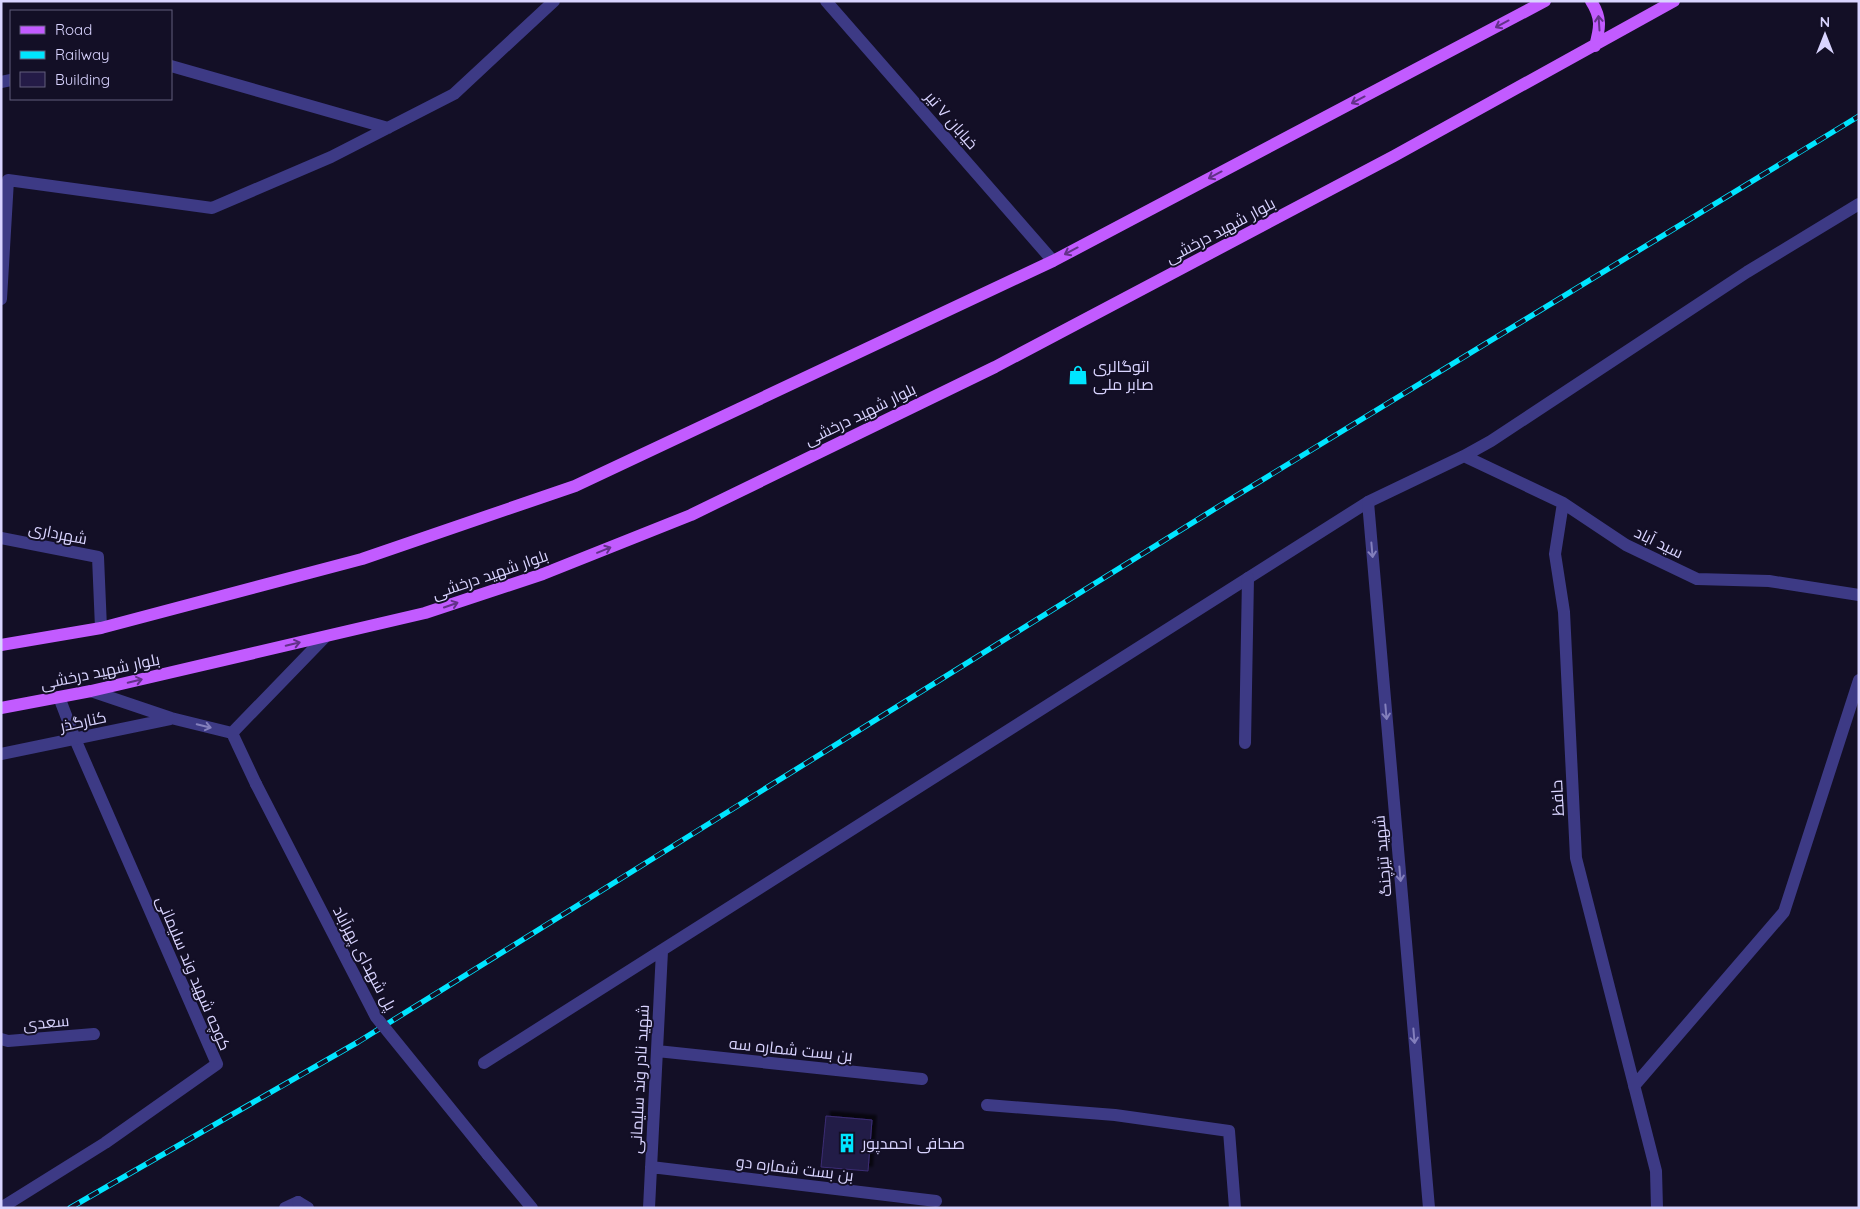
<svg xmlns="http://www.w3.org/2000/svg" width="1860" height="1209" font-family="Quicksand,Cairo,sans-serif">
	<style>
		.building { fill: #241b47; stroke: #3b2d73; filter: url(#shadow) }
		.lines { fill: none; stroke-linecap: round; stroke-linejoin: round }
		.service { stroke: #3d3a85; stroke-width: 12 }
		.minor { stroke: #3d3a85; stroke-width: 12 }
		.primary { stroke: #c25bff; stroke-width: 12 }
		.rail-casing { stroke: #00e5ff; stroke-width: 5.5 }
		.rail { stroke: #130f26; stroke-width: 4; stroke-dasharray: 11; stroke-linecap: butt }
		.minor-bridge { stroke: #3d3a85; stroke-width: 12 }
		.oneway { stroke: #623188 }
		.oneway2 { stroke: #837fbc }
		.labels { text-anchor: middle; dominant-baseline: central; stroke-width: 4; stroke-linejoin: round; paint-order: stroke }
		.street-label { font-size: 16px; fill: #d9d4ff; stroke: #130f26 }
		.poi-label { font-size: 16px; fill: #d9d4ff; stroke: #130f26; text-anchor: start }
	</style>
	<defs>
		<filter id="shadow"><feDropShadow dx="4.5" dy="-4.5" stdDeviation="1" flood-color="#0009"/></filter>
	</defs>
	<rect width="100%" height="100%" fill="#130f26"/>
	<path class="building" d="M 826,1116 L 872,1120 L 868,1171 L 821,1167 Z"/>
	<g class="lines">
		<path class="service" d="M 171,66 L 388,128
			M 1,82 L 11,80
			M 1,299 L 8,180 L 212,208 L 331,157 L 454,94 L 554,1
			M 1464,456 L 1563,503 L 1626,545 L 1697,579 L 1769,581 L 1859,595
			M 1563,503 L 1555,554 L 1564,612 L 1576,858 L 1656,1171 L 1657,1208
			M 1,1039 L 8,1041 L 94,1034
			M 657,1051 L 922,1079
			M 484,1063 L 1368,502 L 1464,456 L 1491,441 L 1747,272 L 1859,204
			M 1634,1086 L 1784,912 L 1859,680
			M 987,1105 L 1115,1115 L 1229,1131 L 1235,1208
			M 651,1167 L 936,1201
			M 1,1208 L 105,1143 L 217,1064 L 75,739
			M 285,1208 L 298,1202
			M 649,1208 L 662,951"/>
		<path class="minor" d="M 826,1 L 1053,261
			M 1368,502 L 1429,1208
			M 1,538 L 98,557 L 101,628
			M 91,691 L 171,718 L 232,733 L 325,637
			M 59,697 L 75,739
			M 232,733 L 256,784
			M 1245,743 L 1248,578
			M 1,754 L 170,719
			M 488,1155 L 532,1208
			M 298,1202 L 308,1208"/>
		<path class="primary" d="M 1591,1 C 1602,18 1600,28 1595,46
			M 1,645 L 101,628 L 362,559 L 575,486 L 1053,261 L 1545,1
			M 1,708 L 91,691 L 425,613 L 543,574 L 691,515 L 995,367 L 1394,156 L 1674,1"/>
		<defs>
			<path id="rail" d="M 70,1208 L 358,1042 L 1221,505 L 1859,116"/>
		</defs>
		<use href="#rail" class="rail-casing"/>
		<use href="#rail" class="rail"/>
		<path class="minor-bridge" d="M 256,784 L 376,1017 L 488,1155"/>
	</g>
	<defs><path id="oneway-shaft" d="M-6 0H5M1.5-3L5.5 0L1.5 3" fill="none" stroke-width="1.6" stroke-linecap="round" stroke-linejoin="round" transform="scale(1.25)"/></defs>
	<g class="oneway">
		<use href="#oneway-shaft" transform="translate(1599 23) rotate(-94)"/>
		<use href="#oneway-shaft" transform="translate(1502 24) rotate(152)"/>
		<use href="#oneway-shaft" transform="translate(1358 100) rotate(152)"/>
		<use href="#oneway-shaft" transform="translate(1215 175) rotate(152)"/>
		<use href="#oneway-shaft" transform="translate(1071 251) rotate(152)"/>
		<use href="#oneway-shaft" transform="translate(604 550) rotate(-22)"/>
		<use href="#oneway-shaft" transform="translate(451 605) rotate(-19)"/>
		<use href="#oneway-shaft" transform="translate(293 644) rotate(-13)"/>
		<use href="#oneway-shaft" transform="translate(135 681) rotate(-13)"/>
	</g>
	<g class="oneway2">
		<use href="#oneway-shaft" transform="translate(1372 550) rotate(85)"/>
		<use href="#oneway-shaft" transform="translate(1386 712) rotate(85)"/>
		<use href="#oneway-shaft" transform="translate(204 726) rotate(14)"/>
		<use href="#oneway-shaft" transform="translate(1400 874) rotate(85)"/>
		<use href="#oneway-shaft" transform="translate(1414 1036) rotate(85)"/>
	</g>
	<defs>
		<symbol id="shop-bare" viewBox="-9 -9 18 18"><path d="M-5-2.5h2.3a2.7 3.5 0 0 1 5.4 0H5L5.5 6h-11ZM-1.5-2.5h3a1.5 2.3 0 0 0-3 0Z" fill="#00e5ff" stroke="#130f26" stroke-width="2.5" paint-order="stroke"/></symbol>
		<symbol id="building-bare" viewBox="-9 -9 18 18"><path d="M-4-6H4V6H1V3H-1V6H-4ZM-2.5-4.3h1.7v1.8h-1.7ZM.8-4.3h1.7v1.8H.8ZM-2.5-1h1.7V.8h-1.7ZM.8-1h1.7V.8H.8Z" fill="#00e5ff" stroke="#130f26" stroke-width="2.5" paint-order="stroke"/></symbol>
	</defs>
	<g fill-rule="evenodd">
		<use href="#shop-bare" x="1064" y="361" width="28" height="28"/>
		<use href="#building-bare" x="833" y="1129" width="28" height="28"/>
	</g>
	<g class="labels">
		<g class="street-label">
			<text transform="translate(952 120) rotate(49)">خیابان ۷ تیر</text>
			<text transform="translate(1220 230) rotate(-28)">بلوار شهید درخشی</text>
			<text transform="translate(860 414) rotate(-26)">بلوار شهید درخشی</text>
			<text transform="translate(58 533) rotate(11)">شهرداری</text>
			<text transform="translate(1659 542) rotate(26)">سید آباد</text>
			<text transform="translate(490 574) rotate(-19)">بلوار شهید درخشی</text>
			<text transform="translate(100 671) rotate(-12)">بلوار شهید درخشی</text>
			<text transform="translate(83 721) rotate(-12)">کنارگذر</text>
			<text transform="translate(1557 798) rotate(-93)">حافظ</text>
			<text transform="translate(1382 856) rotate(-95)">شهید تیزچنگ</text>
			<text transform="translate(365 958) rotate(62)">پل شهدای پهرآباد</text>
			<text transform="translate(194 973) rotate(67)">کوچه شهید وند سلیمانی</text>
			<text transform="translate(46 1022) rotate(-5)">سعدی</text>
			<text transform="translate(791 1049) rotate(6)">بن بست شماره سه</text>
			<text transform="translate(639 1079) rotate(-87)">شهید نادر وند سلیمانی</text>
			<text transform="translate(795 1168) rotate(7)">بن بست شماره دو</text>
		</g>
		<g class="poi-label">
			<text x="1093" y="366">اتوگالری<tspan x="1093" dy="18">صابر ملی</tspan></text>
			<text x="862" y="1143">صحافی احمدپور</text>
		</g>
	</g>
	<rect width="1860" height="1209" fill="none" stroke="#d9d4ff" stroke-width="5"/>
	<rect x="10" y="10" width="162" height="90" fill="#130f26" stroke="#625e7d"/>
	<rect x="20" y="26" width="25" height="8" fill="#c25bff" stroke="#625e7d"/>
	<text x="55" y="35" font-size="15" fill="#d9d4ff">Road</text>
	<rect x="20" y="51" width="25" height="8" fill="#00e5ff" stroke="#625e7d"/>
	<text x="55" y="60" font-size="15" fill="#d9d4ff">Railway</text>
	<rect x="20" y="72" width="25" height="15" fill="#241b47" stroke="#625e7d"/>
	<text x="55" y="85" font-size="15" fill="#d9d4ff">Building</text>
	<g transform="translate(1825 35)" stroke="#130f26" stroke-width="4" paint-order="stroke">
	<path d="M0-4L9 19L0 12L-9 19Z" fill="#d9d4ff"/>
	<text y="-8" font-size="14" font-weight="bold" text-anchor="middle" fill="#d9d4ff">N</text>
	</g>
</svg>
